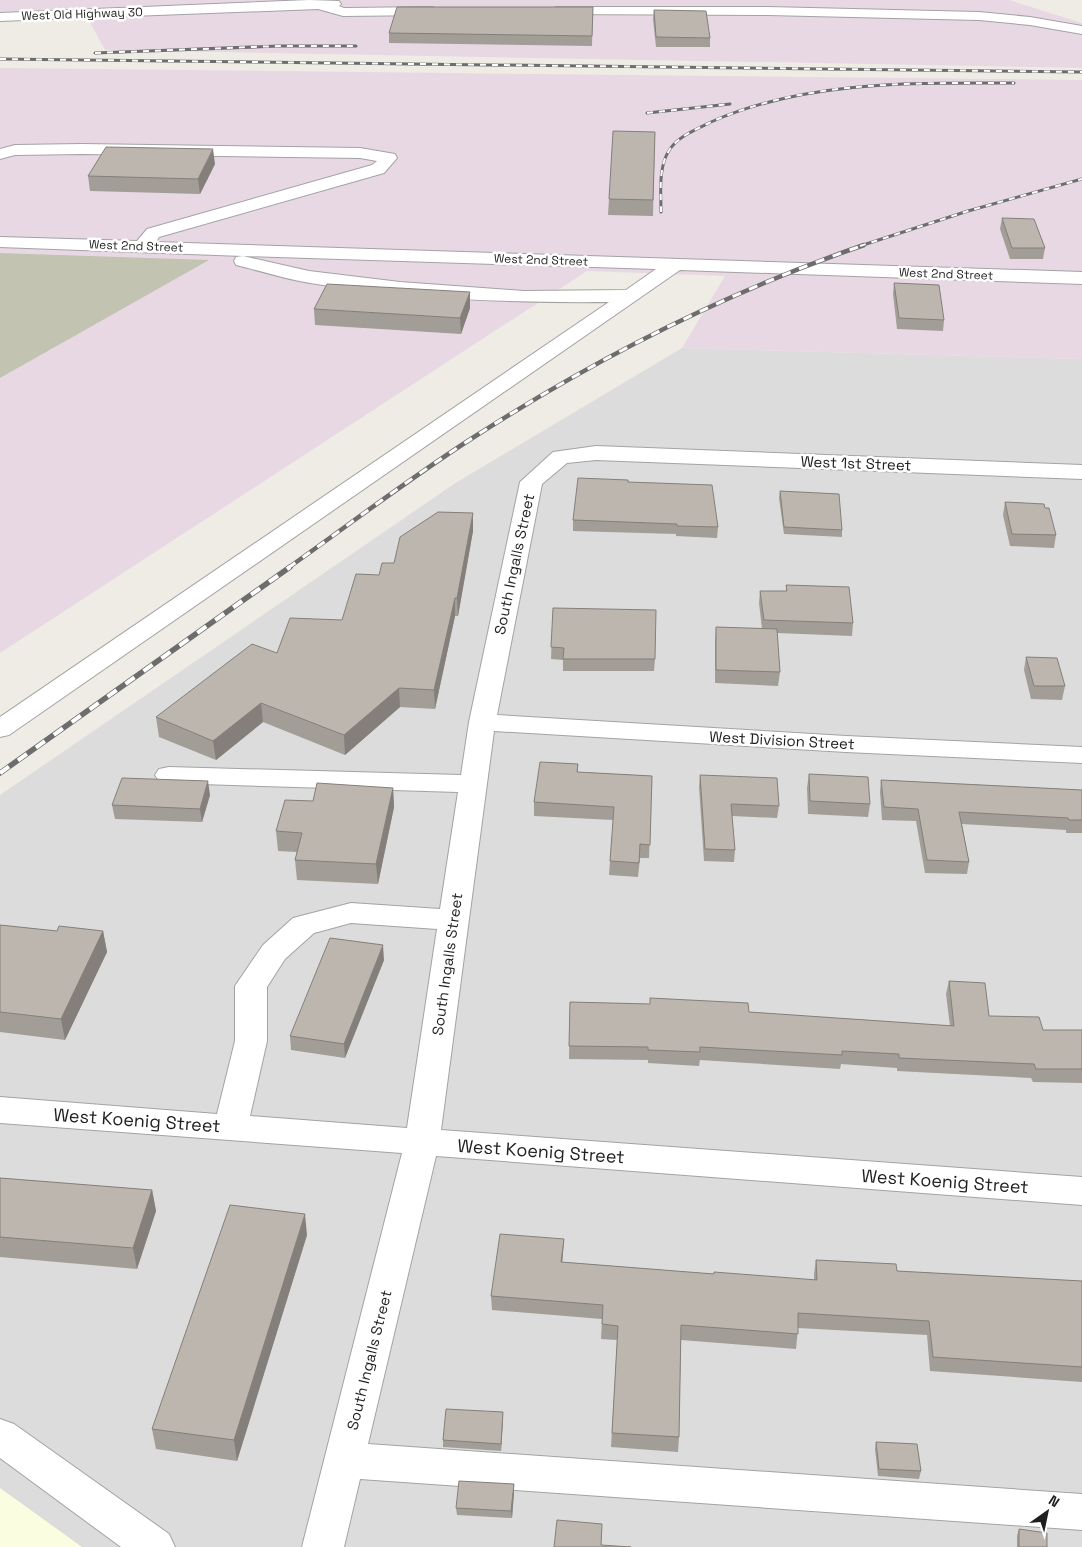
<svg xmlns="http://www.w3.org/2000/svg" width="1082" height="1547" font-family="'Space Grotesk',sans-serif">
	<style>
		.residential { fill: #dddcdc }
		.industrial { fill: #e8d8e4 }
		.education { fill: #fbfde0 }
		.construction { fill: #c2c3b1 }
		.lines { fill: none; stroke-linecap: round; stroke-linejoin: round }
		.minor-casing { stroke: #a3a3a3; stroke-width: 2 }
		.minor { fill: #fff; fill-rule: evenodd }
		.rail-far2-casing { stroke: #6d6d6d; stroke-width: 3 }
		.rail-far1-casing { stroke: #6d6d6d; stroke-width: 4.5 }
		.rail-casing { stroke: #6d6d6d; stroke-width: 5.5 }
		.rail-far2 { stroke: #fff; stroke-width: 2; stroke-dasharray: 6; stroke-linecap: butt }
		.rail-far1 { stroke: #fff; stroke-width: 3; stroke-dasharray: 9; stroke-linecap: butt }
		.rail { stroke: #fff; stroke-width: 4; stroke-dasharray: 11; stroke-linecap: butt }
		.wall { fill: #a29d96 }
		.shaded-wall { fill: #847f7a }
		.building { fill: #bcb6af; stroke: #847f7a }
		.labels { text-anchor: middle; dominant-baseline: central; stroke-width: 5; stroke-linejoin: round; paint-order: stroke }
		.far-street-label { font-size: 12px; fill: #1f1f1f; stroke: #fff }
		.street-label { font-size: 15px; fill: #1f1f1f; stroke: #fff }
		.near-street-label { font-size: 18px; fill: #1f1f1f; stroke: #fff }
	</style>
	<rect width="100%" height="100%" fill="#efece6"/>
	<path class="residential" d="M 682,348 L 1082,359 L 1082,1547 L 0,1547 L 0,795 L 457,482 Z"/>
	<path class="industrial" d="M 0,0 L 1009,0 L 1082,23 L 1082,68 L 105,50 L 82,8 L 0,12 Z
		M 0,68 L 1082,80 L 1082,359 L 682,348 L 725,276 L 587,271 L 0,653 Z"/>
	<path class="education" d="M 0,1488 L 82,1547 L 0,1547 Z"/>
	<path class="construction" d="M 0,253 L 209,260 L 0,378 Z"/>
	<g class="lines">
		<defs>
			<path id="minor" d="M 309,0 L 339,1 L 341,4 L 339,6 L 344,8 L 433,7 L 440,11 L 433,15 L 343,16 L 318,9 L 0,21 L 0,13 Z
				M 556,7 L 768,7 L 979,12 L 1030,17 L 1082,26 L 1082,34 L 1030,25 L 979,20 L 768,15 L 551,14 L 549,11 Z
				M 82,144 L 360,148 L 395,154 L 397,158 L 384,173 L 159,237 L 156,242 L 1082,272 L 1082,284 L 680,270 L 9,735 L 0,737 L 0,717 L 609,302 C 509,303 408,299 310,283 C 285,279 261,271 236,265 L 234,261 L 236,257 L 243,256 L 0,247 L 0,237 L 137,241 L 147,229 L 372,165 L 377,161 L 360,158 L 82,154 L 15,155 L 0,159 L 0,149 L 15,145 ZM 243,256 L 656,269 L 626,290 L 524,291 L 400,282 L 309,271 Z
				M 596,446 L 1082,465 L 1082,479 L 596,460 L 567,463 L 542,484 L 497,715 L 846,736 L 1082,747 L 1082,763 L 846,752 L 494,731 L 441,1130 L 1082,1177 L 1082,1205 L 436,1156 L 368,1444 L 1082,1494 L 1082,1530 L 360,1479 L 344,1547 L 302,1547 L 402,1153 L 0,1123 L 0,1097 L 217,1114 L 235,1041 L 235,986 L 263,945 L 293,918 L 351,903 L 440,909 L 458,792 L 169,783 L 159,781 L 155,775 L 159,769 L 169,767 L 461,775 L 469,722 L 520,482 L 553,452 ZM 351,923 L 437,929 L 407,1128 L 250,1116 L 267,1041 L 267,987 L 285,959 L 314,933 Z
				M 0,1419 L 14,1424 L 169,1534 L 175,1547 L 121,1547 L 0,1458 Z"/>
		</defs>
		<use href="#minor" class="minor-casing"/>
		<use href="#minor" class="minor"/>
		<defs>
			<path id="rail-far2" d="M 95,53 L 279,46 L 356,46
				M 0,59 L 1082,72
				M 647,113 L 730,104
				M 661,212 C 661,192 658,166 670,149 C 679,136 697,129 711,122 C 806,80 913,83 1014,83
				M 860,246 L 968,211 L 1082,179"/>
			<path id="rail-far1" d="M 288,568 C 350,524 410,478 474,437 C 595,359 727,292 864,245"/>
			<path id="rail" d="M 0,773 L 290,567"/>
		</defs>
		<use href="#rail-far2" class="rail-far2-casing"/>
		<use href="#rail-far1" class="rail-far1-casing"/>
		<use href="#rail" class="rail-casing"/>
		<use href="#rail-far2" class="rail-far2"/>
		<use href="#rail-far1" class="rail-far1"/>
		<use href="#rail" class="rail"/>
	</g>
	<path class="wall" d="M 593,7 L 592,46 L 389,43 L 389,33 Z
		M 654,10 L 710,38 L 710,47 L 656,47 L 653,19 Z
		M 655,132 L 653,216 L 608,215 L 609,199 Z
		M 215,164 L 200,194 L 90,191 L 88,176 Z
		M 1002,218 L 1045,248 L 1043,259 L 1010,259 L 1000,229 Z
		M 894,283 L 944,320 L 943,331 L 897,329 L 893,294 Z
		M 470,308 L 461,334 L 315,325 L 314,309 Z
		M 628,482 L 718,527 L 717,538 L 676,536 L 676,534 L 573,531 L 573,520 Z
		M 780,491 L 842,530 L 842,537 L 784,534 L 779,498 Z
		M 1005,502 L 1056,535 L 1054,548 L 1010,546 L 1003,515 Z
		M 473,513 L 473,531 L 458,616 L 455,616 L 435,709 L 400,707 L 345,755 L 263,722 L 216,760 L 159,737 L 156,717 L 277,653 L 342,620 L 379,575 L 394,563 Z
		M 786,585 L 853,623 L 852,636 L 777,633 L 780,672 L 778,686 L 715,683 L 715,640 L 716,627 L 762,629 L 759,603 L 760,591 L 786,591 Z
		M 553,608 L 655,659 L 654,671 L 563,671 L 563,660 L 551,659 Z
		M 1026,657 L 1065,686 L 1062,700 L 1031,699 L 1024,670 Z
		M 578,764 L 578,772 L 652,776 L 649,858 L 640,858 L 638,877 L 609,875 L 610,861 L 613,820 L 534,816 L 534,802 Z
		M 809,774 L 870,804 L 868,817 L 808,814 L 807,788 Z
		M 700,775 L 779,806 L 777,818 L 732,816 L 735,850 L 734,862 L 704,861 L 699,787 Z
		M 881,780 L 1082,790 L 1082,833 L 1066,833 L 1066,830 L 962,824 L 969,862 L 967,874 L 925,873 L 916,821 L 882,820 L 880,792 Z
		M 393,788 L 394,807 L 378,884 L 297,880 L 295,860 L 297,852 L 278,851 L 276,831 L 313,801 Z
		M 210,795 L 202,822 L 115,819 L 112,805 Z
		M 0,925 L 57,931 L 103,931 L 107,952 L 65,1040 L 0,1032 Z
		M 384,960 L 345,1058 L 291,1050 L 290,1036 Z
		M 949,981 L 989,1016 L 1043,1030 L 1082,1030 L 1082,1083 L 1033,1082 L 1031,1078 L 897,1071 L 897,1068 L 841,1064 L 840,1069 L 700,1060 L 699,1066 L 648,1063 L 648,1060 L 569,1059 L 570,1002 L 749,1012 L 950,1026 L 946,994 Z
		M 0,1178 L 152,1190 L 156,1211 L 137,1269 L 0,1257 Z
		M 307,1235 L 237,1461 L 156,1449 L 152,1429 Z
		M 564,1239 L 562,1262 L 714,1274 L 814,1280 L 814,1274 L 816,1260 L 897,1271 L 1082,1281 L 1082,1382 L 930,1371 L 927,1335 L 798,1328 L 796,1349 L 681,1340 L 679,1437 L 678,1452 L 611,1447 L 617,1340 L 601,1339 L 602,1319 L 492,1310 L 491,1296 Z
		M 503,1412 L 501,1451 L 443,1447 L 443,1440 Z
		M 876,1442 L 921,1471 L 919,1479 L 878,1476 L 875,1449 Z
		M 514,1484 L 514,1492 L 512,1518 L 457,1515 L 456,1508 Z
		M 1019,1529 L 1047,1547 L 1017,1547 L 1017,1536 Z"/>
	<path class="shaded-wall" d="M 213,149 L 215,164 L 200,194 L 198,179 Z
		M 470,292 L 470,308 L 461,334 L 460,318 Z
		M 473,513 L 473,531 L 458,616 L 457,598 Z
		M 455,598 L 455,616 L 435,709 L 434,690 Z
		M 399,688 L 400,707 L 345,755 L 344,735 Z
		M 261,703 L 263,722 L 216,760 L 213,741 Z
		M 208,781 L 210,795 L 202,822 L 200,809 Z
		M 393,788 L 394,807 L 378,884 L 376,864 Z
		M 103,931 L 107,952 L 65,1040 L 61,1019 Z
		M 383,945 L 384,960 L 345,1058 L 344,1044 Z
		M 152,1190 L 156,1211 L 137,1269 L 133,1248 Z
		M 305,1214 L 307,1235 L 237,1461 L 234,1440 Z
		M 564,1239 L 563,1253 L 561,1276 L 561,1262 Z
		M 503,1412 L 503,1420 L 501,1451 L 501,1444 Z
		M 514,1484 L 514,1492 L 512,1518 L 511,1511 Z"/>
	<path class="building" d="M 397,7 L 593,7 L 592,36 L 389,33 Z
		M 654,10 L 706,11 L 710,38 L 656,37 Z
		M 613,131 L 655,132 L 653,200 L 609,199 Z
		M 106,147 L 213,149 L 198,179 L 88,176 Z
		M 1002,218 L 1034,219 L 1045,248 L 1012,248 Z
		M 894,283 L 939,285 L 944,320 L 899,318 Z
		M 327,284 L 470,292 L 460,318 L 314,309 Z
		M 578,478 L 628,480 L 628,482 L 712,485 L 718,527 L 677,526 L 677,524 L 573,520 Z
		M 780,491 L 839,494 L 842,530 L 784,527 Z
		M 1005,502 L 1044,504 L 1045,508 L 1049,508 L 1056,535 L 1012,534 Z
		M 438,512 L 473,513 L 457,598 L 455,598 L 434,690 L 399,688 L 344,735 L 261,703 L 213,741 L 156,717 L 252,644 L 277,653 L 290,618 L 342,620 L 356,574 L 379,575 L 382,563 L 394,563 L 400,537 Z
		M 786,585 L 849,587 L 853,623 L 764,620 L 760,591 L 787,591 Z
		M 553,608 L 656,610 L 655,659 L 563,659 L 564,648 L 551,647 Z
		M 716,627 L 777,629 L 780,672 L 716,670 Z
		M 1026,657 L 1057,658 L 1065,686 L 1034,686 Z
		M 540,762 L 578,764 L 577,772 L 652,776 L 650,845 L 640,844 L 639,863 L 610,861 L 614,807 L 534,802 Z
		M 809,774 L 868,777 L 870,804 L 810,801 Z
		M 700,775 L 777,778 L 779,806 L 731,804 L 735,850 L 705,849 Z
		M 122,778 L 208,781 L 200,809 L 112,805 Z
		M 881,780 L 1082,790 L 1082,820 L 1069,820 L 1068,818 L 959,812 L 969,862 L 927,860 L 918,809 L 884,807 Z
		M 317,783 L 393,788 L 376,864 L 295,860 L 302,833 L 276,831 L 285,800 L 313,801 Z
		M 0,925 L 57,931 L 59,926 L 103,931 L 61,1019 L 0,1012 Z
		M 330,938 L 383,945 L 344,1044 L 290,1036 Z
		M 949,981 L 985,983 L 989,1016 L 1039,1017 L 1043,1030 L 1082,1030 L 1082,1069 L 1036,1069 L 1034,1064 L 899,1058 L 899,1054 L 842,1051 L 842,1055 L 700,1047 L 700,1052 L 648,1050 L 648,1047 L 569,1046 L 570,1002 L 650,1004 L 650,998 L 748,1003 L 749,1012 L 954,1026 Z
		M 0,1178 L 152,1190 L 133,1248 L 0,1237 Z
		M 230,1205 L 305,1214 L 234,1440 L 152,1429 Z
		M 500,1234 L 564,1239 L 561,1262 L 714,1274 L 714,1272 L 817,1280 L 816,1260 L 896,1264 L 897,1271 L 1082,1281 L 1082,1367 L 933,1357 L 929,1321 L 798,1313 L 798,1334 L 681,1325 L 679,1437 L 612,1433 L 618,1326 L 602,1324 L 603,1305 L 491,1296 Z
		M 446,1409 L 503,1412 L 501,1444 L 443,1440 Z
		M 876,1442 L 917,1444 L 921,1471 L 879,1469 Z
		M 459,1481 L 514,1484 L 511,1511 L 456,1508 Z
		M 557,1520 L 602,1524 L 601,1545 L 631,1547 L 554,1547 Z
		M 1019,1529 L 1047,1533 L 1047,1547 L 1019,1547 Z"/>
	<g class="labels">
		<g class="far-street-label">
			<text transform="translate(82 14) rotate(-2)">West Old Highway 30</text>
			<text transform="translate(136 246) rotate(2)">West 2nd Street</text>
			<text transform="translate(541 260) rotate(2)">West 2nd Street</text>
			<text transform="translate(946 274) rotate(2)">West 2nd Street</text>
		</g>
		<g class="street-label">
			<text transform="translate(856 463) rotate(2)">West 1st Street</text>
			<text transform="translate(514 564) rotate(-78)">South Ingalls Street</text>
			<text transform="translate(782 740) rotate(3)">West Division Street</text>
			<text transform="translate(447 964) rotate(-82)">South Ingalls Street</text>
			<text transform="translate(369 1360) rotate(-76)">South Ingalls Street</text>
		</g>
		<g class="near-street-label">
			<text transform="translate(137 1120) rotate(4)">West Koenig Street</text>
			<text transform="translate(541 1151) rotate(4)">West Koenig Street</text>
			<text transform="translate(945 1181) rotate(4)">West Koenig Street</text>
		</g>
	</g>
	<g transform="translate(1047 1512) rotate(33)" stroke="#ffffff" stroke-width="4" paint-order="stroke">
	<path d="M0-4L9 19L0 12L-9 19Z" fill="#1f1f1f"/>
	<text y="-8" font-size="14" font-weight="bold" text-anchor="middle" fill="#1f1f1f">N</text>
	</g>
</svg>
